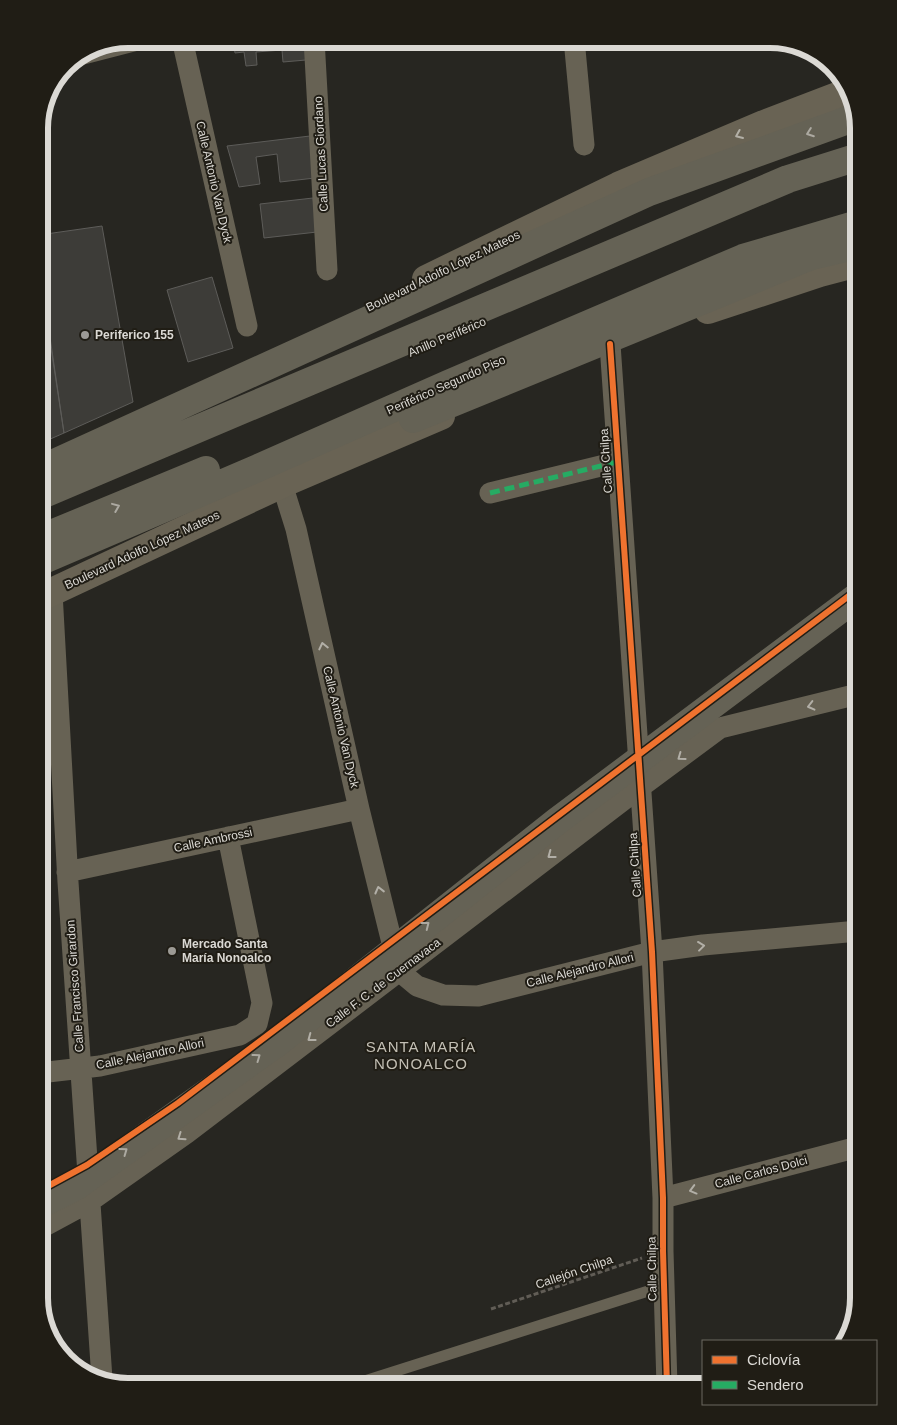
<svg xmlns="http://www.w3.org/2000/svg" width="897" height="1425" font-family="Helvetica,sans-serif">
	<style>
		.building { fill: #3d3c38; stroke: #5d5c59 }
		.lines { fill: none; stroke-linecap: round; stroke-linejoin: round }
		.path { stroke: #615d56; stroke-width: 3; stroke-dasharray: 5 2.5; stroke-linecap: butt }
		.service { stroke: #676254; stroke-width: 11 }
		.minor { stroke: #676254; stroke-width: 21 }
		.secondary { stroke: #696354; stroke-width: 28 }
		.motorway { stroke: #656255; stroke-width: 28 }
		.quiet { stroke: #26ab63; stroke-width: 5; stroke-dasharray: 10 5; stroke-linecap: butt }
		.cycleway-casing { stroke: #201d15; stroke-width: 9 }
		.cycleway { stroke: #ef722f; stroke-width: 6 }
		.oneway { stroke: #aca9a1 }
		.oneway2 { stroke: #b3b0a7 }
		.oneway3 { stroke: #b2afa7 }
		.poi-dot { fill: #9c9a95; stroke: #201d15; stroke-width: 2 }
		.labels { text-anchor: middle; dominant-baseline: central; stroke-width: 4; stroke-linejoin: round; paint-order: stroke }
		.street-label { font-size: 12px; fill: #dbd9d4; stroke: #201d15 }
		.poi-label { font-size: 12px; font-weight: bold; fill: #dbd9d4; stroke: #201d15; text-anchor: start }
		.quarter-label { font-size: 15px; letter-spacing: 1px; fill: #c3bfb4; stroke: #201d15 }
		.rim { fill: none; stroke: #dbd9d4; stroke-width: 6 }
	</style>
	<rect width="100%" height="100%" fill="#272621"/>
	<path class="building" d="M 233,39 L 304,39 L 306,60 L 283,62 L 282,50 L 256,52 L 257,65 L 246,66 L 244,52 L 235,53 Z
		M 310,136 L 315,178 L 280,182 L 277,154 L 256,157 L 260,184 L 239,187 L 227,146 Z
		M 313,198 L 317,232 L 264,238 L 260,204 Z
		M 102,226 L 133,402 L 64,433 L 39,269 L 39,235 Z
		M 39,262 L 64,433 L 39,444 Z
		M 212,277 L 233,348 L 188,362 L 167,290 Z"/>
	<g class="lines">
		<path class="path" d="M 491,1309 L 642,1258"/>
		<path class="service" d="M 352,1385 L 664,1286"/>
		<path class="minor" d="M 182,39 L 247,326
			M 314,39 L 327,270
			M 574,39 L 584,145
			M 79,55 L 141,39
			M 610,344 L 652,952 L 663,1198 L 663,1251 L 667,1386
			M 282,484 L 296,529 L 359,809 L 399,971 L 417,986 L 443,995 L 478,996 L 652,952 L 703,945 L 858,931
			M 490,493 L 617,462
			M 52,592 L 68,882 L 102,1379
			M 67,872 L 359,809
			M 39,1073 L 100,1066 L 240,1035 L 257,1024 L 262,1003 L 228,837
			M 663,1198 L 858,1147
			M 39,1229 L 89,1202 L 187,1133 L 642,786 L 720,728 L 858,694"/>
		<path class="secondary" d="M 426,279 L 618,186 L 764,124 L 850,91
			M 708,310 L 820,273 L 858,263
			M 39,598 L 282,484 L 441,416"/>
		<path class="motorway" d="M 413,419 L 811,256 L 858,245
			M 39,470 L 649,192 L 856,117
			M 39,496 L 788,179 L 858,157
			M 39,539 L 206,470
			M 39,562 L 258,468 L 448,384 L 743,258 L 858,224
			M 39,1205 L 75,1187 L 277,1043 L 556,822 L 858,596"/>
		<path class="quiet" d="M 490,493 L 617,462"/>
		<defs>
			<path id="cycleway" d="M 610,344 L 652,952 L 663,1198 L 663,1251 L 667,1386
				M 39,1191 L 87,1165 L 178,1103 L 858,589"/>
		</defs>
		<use href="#cycleway" class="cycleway-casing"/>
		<use href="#cycleway" class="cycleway"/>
	</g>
	<defs><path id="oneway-chevron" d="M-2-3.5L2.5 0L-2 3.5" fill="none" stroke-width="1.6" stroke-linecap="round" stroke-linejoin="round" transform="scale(1.25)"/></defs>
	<g class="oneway">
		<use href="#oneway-chevron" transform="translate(810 133) rotate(160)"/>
		<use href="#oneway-chevron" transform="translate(116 507) rotate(-22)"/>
		<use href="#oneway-chevron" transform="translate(426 925) rotate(-38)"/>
		<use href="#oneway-chevron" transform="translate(257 1057) rotate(-36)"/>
		<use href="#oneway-chevron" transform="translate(124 1151) rotate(-36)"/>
	</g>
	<use class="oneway2" href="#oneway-chevron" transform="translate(739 135) rotate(157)"/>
	<g class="oneway3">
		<use href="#oneway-chevron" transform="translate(323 646) rotate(-103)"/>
		<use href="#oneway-chevron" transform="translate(811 706) rotate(166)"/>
		<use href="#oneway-chevron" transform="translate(681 757) rotate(144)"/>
		<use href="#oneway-chevron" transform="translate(551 855) rotate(143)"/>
		<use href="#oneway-chevron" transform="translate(379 890) rotate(-104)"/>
		<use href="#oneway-chevron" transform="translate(701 946) rotate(-7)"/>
		<use href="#oneway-chevron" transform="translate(311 1038) rotate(143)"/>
		<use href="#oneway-chevron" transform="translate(181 1137) rotate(145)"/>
		<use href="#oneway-chevron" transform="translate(693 1190) rotate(165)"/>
	</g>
	<g class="poi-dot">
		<circle cx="85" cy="335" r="5"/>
		<circle cx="172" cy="951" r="5"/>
	</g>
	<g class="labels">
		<g class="street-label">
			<text transform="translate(321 154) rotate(-93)">Calle Lucas Giordano</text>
			<text transform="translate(214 182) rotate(77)">Calle Antonio Van Dyck</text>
			<text transform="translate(443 271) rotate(-26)">Boulevard Adolfo López Mateos</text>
			<text transform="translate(447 337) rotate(-23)">Anillo Periférico</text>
			<text transform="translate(446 385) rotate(-24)">Periférico Segundo Piso</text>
			<text transform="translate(606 461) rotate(-94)">Calle Chilpa</text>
			<text transform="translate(142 550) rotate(-25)">Boulevard Adolfo López Mateos</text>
			<text transform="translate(341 727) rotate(77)">Calle Antonio Van Dyck</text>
			<text transform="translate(213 840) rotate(-12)">Calle Ambrossi</text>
			<text transform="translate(635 865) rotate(-94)">Calle Chilpa</text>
			<text transform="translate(580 970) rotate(-14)">Calle Alejandro Allori</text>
			<text transform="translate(383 983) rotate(-37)">Calle F. C. de Cuernavaca</text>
			<text transform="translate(75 986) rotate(-94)">Calle Francisco Girardon</text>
			<text transform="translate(150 1054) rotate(-12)">Calle Alejandro Allori</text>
			<text transform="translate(761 1172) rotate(-15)">Calle Carlos Dolci</text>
			<text transform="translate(652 1269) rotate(-91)">Calle Chilpa</text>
			<text transform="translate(574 1272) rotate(-19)">Callejón Chilpa</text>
		</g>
		<g class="poi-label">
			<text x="95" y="335">Periferico 155</text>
			<text x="182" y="944">Mercado Santa<tspan x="182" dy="14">María Nonoalco</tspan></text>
		</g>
		<g class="quarter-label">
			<text x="421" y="1046">SANTA MARÍA<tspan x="421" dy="17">NONOALCO</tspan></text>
		</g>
	</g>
	<path d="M0 0H897V1425H0ZM128 48H770A80 80 0 0 1 850 128V1298A80 80 0 0 1 770 1378H128A80 80 0 0 1 48 1298V128A80 80 0 0 1 128 48Z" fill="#201d15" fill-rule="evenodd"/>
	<path class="rim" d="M128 48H770A80 80 0 0 1 850 128V1298A80 80 0 0 1 770 1378H128A80 80 0 0 1 48 1298V128A80 80 0 0 1 128 48Z"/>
	<rect x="702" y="1340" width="175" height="65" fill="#201d15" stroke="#6b6861"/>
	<rect x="712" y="1356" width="25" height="8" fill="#ef722f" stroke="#6b6861"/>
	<text x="747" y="1365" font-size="15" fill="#dbd9d4">Ciclovía</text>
	<rect x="712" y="1381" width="25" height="8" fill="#26ab63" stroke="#6b6861"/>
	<text x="747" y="1390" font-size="15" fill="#dbd9d4">Sendero</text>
</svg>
